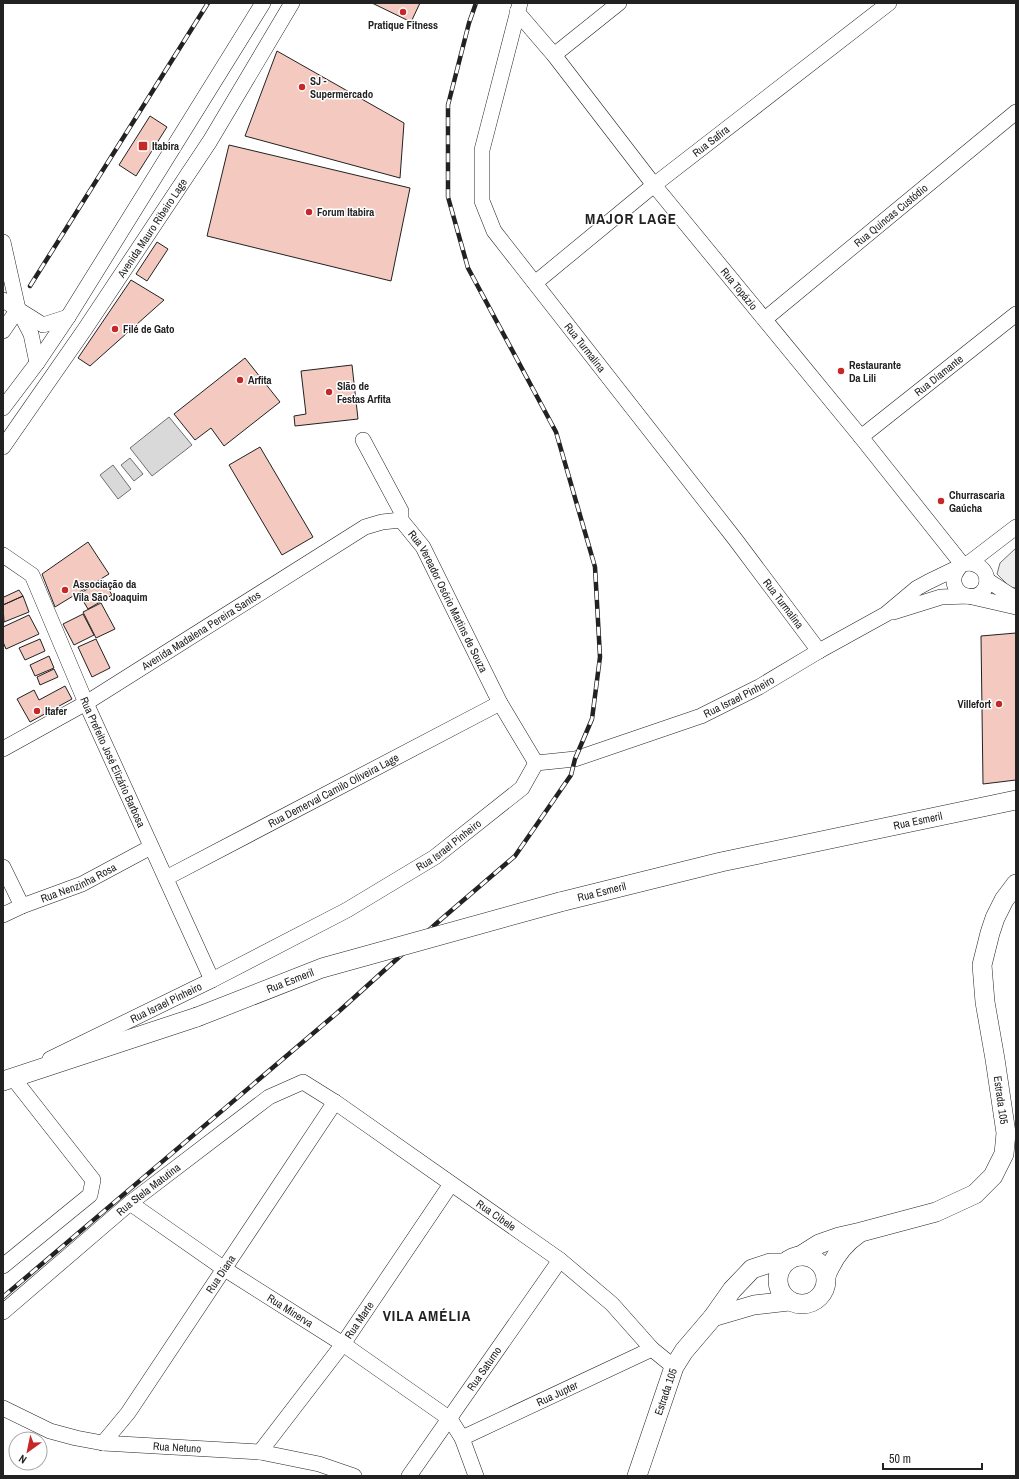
<svg xmlns="http://www.w3.org/2000/svg" width="1019" height="1479" font-family="'Archivo Narrow',sans-serif">
	<style>
		.green { fill: #eee; stroke: #6f6f6f }
		.water { fill: #d9d9d9; stroke: #6f6f6f }
		.building { fill: #f3c9c0; stroke: #222 }
		.lines { fill: none; stroke-linecap: round; stroke-linejoin: round }
		.minor-casing { stroke: #222; stroke-width: 16 }
		.major-casing { stroke: #222; stroke-width: 20 }
		.minor { stroke: #fff; stroke-width: 15 }
		.major { stroke: #fff; stroke-width: 19 }
		.rail-casing { stroke: #222; stroke-width: 4.5 }
		.rail { stroke: #fff; stroke-width: 3; stroke-dasharray: 9; stroke-linecap: butt }
		.major-bridge-casing { stroke: #222; stroke-width: 20; stroke-linecap: butt }
		.major-bridge { stroke: #fff; stroke-width: 19 }
		.poi-dot { fill: #c62828; stroke: #fff; stroke-width: 1.5 }
		.labels { text-anchor: middle; dominant-baseline: central; stroke-width: 3; stroke-linejoin: round; paint-order: stroke }
		.poi-label { font-size: 11px; font-weight: bold; fill: #222; stroke: #fff; text-anchor: start }
		.street-label { font-size: 11px; fill: #222; stroke: #fff }
		.district-label { font-size: 15px; font-weight: bold; letter-spacing: 1px; fill: #222; stroke: #fff }
	</style>
	<rect width="100%" height="100%" fill="#fff"/>
	<path class="green" d="M 1016,548 L 1016,588 L 1010,587 L 997,574 L 1000,563 Z"/>
	<path class="water" d="M 169,417 L 192,445 L 152,476 L 130,448 Z
		M 130,458 L 143,474 L 134,481 L 121,465 Z
		M 113,465 L 131,489 L 118,499 L 100,475 Z"/>
	<path class="building" d="M 372,3 L 420,3 L 411,22 Z
		M 277,51 L 404,123 L 400,178 L 245,136 Z
		M 150,116 L 167,127 L 136,176 L 119,165 Z
		M 229,145 L 410,188 L 391,281 L 207,236 Z
		M 157,242 L 168,249 L 147,281 L 136,274 Z
		M 131,280 L 164,300 L 90,366 L 78,358 Z
		M 245,358 L 280,402 L 224,446 L 211,428 L 195,440 L 174,414 Z
		M 352,365 L 358,419 L 295,426 L 294,416 L 306,414 L 301,371 Z
		M 260,447 L 313,537 L 282,555 L 229,465 Z
		M 88,542 L 109,574 L 55,607 L 42,574 Z
		M 103,580 L 112,595 L 88,609 L 79,594 Z
		M 19,590 L 23,596 L 3,605 L 3,595 L 4,597 Z
		M 23,596 L 29,612 L 4,622 L 3,605 Z
		M 101,603 L 115,629 L 96,638 L 83,612 Z
		M 83,614 L 94,635 L 74,645 L 63,624 Z
		M 29,615 L 39,634 L 6,649 L 3,642 L 3,627 Z
		M 1016,633 L 1016,780 L 983,784 L 981,636 Z
		M 40,639 L 45,651 L 25,660 L 19,648 Z
		M 96,639 L 110,668 L 92,677 L 78,647 Z
		M 49,656 L 54,668 L 35,676 L 30,665 Z
		M 54,669 L 58,677 L 40,685 L 37,677 Z
		M 65,686 L 72,699 L 30,722 L 17,699 L 34,690 L 39,700 Z"/>
	<g class="lines">
		<defs>
			<g id="minor">
				<path id="s1" d="M 520,3 L 482,150 L 482,201 L 494,231 L 735,539 L 819,651"/>
				<path id="s2" d="M 517,12 L 554,55 L 654,185 L 861,437 L 962,564"/>
				<path d="M 554,55 L 619,3"/>
				<path d="M 3,242 L 18,309 L 31,334 L 37,363"/>
				<path id="s3" d="M 535,283 L 654,185 L 889,3"/>
				<path d="M 3,300 L 43,325 L 68,317"/>
				<path id="s4" d="M 765,319 L 1016,112"/>
				<path d="M 3,331 L 18,309"/>
				<path d="M 3,408 L 37,363 L 68,317 L 263,3"/>
				<path id="s5" d="M 861,437 L 1016,314"/>
				<path id="s6" d="M 363,440 L 401,511 L 401,520 L 423,547 L 500,703 L 536,763"/>
				<path id="s7" d="M 3,447 L 85,329 L 210,141 L 292,3"/>
				<path id="s8" d="M 3,555 L 32,575 L 86,703 L 212,980"/>
				<path d="M 969,563 C 996,566 990,601 967,596 C 962,595 957,591 955,586 C 951,577 957,570 962,564 Z"/>
				<path d="M 969,563 L 1016,527"/>
				<path d="M 987,580 L 1016,599"/>
				<path d="M 893,612 L 941,597 L 968,596 L 1016,607"/>
				<path id="s9" d="M 3,749 L 86,703 L 365,527 L 382,522 L 401,520"/>
				<path id="s10" d="M 536,763 L 575,759 L 701,716 L 759,687 L 819,651 L 886,614 L 917,588 L 928,582 L 959,567"/>
				<path d="M 3,867 L 22,906"/>
				<path id="s11" d="M 166,878 L 500,703"/>
				<path id="s12" d="M 3,915 L 22,906 L 82,884 L 151,847"/>
				<path id="s13" d="M 50,1059 L 212,980 L 347,910 L 435,857 L 522,788 L 536,763"/>
				<path id="s14" d="M 130,1203 L 223,1268 L 343,1344 L 450,1419 L 462,1438 L 476,1476"/>
				<path d="M 3,1266 L 90,1195 L 93,1180 L 13,1078 L 22,1074"/>
				<path id="s15" d="M 3,1312 L 130,1203 L 269,1097 L 303,1082 L 335,1102 L 560,1260 L 612,1304 L 652,1349 L 674,1367"/>
				<path id="s16" d="M 3,1408 L 50,1431 L 76,1438 L 103,1443 L 260,1452 L 319,1464 L 354,1476"/>
				<path id="s17" d="M 462,1438 L 652,1349"/>
				<path id="s18" d="M 103,1443 L 128,1413 L 335,1102"/>
				<path id="s19" d="M 260,1452 L 343,1344 L 451,1184"/>
				<path id="s20" d="M 409,1476 L 560,1260"/>
			</g>
			<g id="major">
				<path id="s21" d="M 560,902 L 721,862 L 1016,800"/>
				<path d="M 3,1081 L 197,1017"/>
				<circle cx="802" cy="1280" r="24"/>
				<path d="M 800,1256 L 819,1244 L 839,1237 L 861,1232 L 936,1212 L 975,1194 L 993,1176 L 1004,1154 L 1006,1133 L 995,1059 L 985,1002 L 982,965 L 990,933 L 995,918 L 1004,900 L 1016,884"/>
				<path d="M 826,1276 C 833,1258 842,1245 858,1234"/>
				<path d="M 713,1317 L 754,1305 L 789,1301"/>
				<path id="s22" d="M 637,1476 L 674,1367 L 684,1351 L 713,1317 L 732,1290 L 752,1269 L 770,1263 L 784,1263"/>
			</g>
		</defs>
		<use href="#minor" class="minor-casing"/>
		<use href="#major" class="major-casing"/>
		<use href="#minor" class="minor"/>
		<use href="#major" class="major"/>
		<defs>
			<path id="rail" d="M 30,286 L 208,3
				M 3,1297 L 337,1013 L 438,922 L 515,856 L 571,775 L 575,759 L 592,719 L 600,657 L 595,567 L 556,432 L 468,268 L 448,197 L 448,105 L 469,23 L 476,3"/>
		</defs>
		<use href="#rail" class="rail-casing"/>
		<use href="#rail" class="rail"/>
		<defs>
			<g id="major-bridge">
				<path id="s23" d="M 197,1017 L 322,968 L 560,902"/>
			</g>
		</defs>
		<use href="#major-bridge" class="major-bridge-casing"/>
		<use href="#major-bridge" class="major-bridge"/>
	</g>
	<g class="poi-dot">
		<circle cx="403" cy="12" r="4"/>
		<circle cx="302" cy="87" r="4"/>
		<rect x="138" y="141" width="10" height="10" rx="2"/>
		<circle cx="309" cy="212" r="4"/>
		<circle cx="115" cy="329" r="4"/>
		<circle cx="841" cy="371" r="4"/>
		<circle cx="240" cy="380" r="4"/>
		<circle cx="329" cy="392" r="4"/>
		<circle cx="941" cy="501" r="4"/>
		<circle cx="65" cy="590" r="4"/>
		<circle cx="999" cy="704" r="4"/>
		<circle cx="37" cy="711" r="4"/>
	</g>
	<g class="labels">
		<g class="poi-label">
			<text x="403" y="25" text-anchor="middle">Pratique Fitness</text>
			<text x="310" y="81">SJ -<tspan x="310" dy="13">Supermercado</tspan></text>
			<text x="152" y="146">Itabira</text>
			<text x="317" y="212">Forum Itabira</text>
			<text x="123" y="329">Filé de Gato</text>
			<text x="849" y="365">Restaurante<tspan x="849" dy="13">Da Lili</tspan></text>
			<text x="248" y="380">Arfita</text>
			<text x="337" y="386">Slão de<tspan x="337" dy="13">Festas Arfita</tspan></text>
			<text x="949" y="495">Churrascaria<tspan x="949" dy="13">Gaúcha</tspan></text>
			<text x="73" y="584">Associação da<tspan x="73" dy="13">Vila São Joaquim</tspan></text>
			<text x="991" y="704" text-anchor="end">Villefort</text>
			<text x="45" y="711">Itafer</text>
		</g>
		<g class="street-label">
			<text stroke="none"><textPath href="#s3" startOffset="226">Rua Safira</textPath></text>
			<text stroke="none"><textPath href="#s4" startOffset="163">Rua Quincas Custódio</textPath></text>
			<text stroke="none"><textPath href="#s7" startOffset="265">Avenida Mauro Ribeiro Lage</textPath></text>
			<text stroke="none"><textPath href="#s2" startOffset="355">Rua Topázio</textPath></text>
			<text stroke="none"><textPath href="#s1" startOffset="383">Rua Turmalina</textPath></text>
			<text stroke="none"><textPath href="#s5" startOffset="99">Rua Diamante</textPath></text>
			<text stroke="none"><textPath href="#s6" startOffset="184">Rua Vereador Osório Martins de Souza</textPath></text>
			<text stroke="none"><textPath href="#s1" startOffset="707">Rua Turmalina</textPath></text>
			<text stroke="none"><textPath href="#s9" startOffset="231">Avenida Madalena Pereira Santos</textPath></text>
			<text stroke="none"><textPath href="#s10" startOffset="215">Rua Israel Pinheiro</textPath></text>
			<text stroke="none"><textPath href="#s8" startOffset="239">Rua Prefeito José Elizário Barbosa</textPath></text>
			<text stroke="none"><textPath href="#s11" startOffset="189">Rua Demerval Camilo Oliveira Lage</textPath></text>
			<text stroke="none"><textPath href="#s21" startOffset="367">Rua Esmeril</textPath></text>
			<text stroke="none"><textPath href="#s13" startOffset="453">Rua Israel Pinheiro</textPath></text>
			<text stroke="none"><textPath href="#s12" startOffset="82">Rua Nenzinha Rosa</textPath></text>
			<text stroke="none"><textPath href="#s21" startOffset="43">Rua Esmeril</textPath></text>
			<text stroke="none"><textPath href="#s23" startOffset="100">Rua Esmeril</textPath></text>
			<text stroke="none"><textPath href="#s13" startOffset="129">Rua Israel Pinheiro</textPath></text>
			<text transform="translate(1001 1100) rotate(82)">Estrada 105</text>
			<text stroke="none"><textPath href="#s15" startOffset="190">Rua Stela Matutina</textPath></text>
			<text stroke="none"><textPath href="#s15" startOffset="614">Rua Cibele</textPath></text>
			<text stroke="none"><textPath href="#s18" startOffset="206">Rua Diana</textPath></text>
			<text stroke="none"><textPath href="#s14" startOffset="193">Rua Minerva</textPath></text>
			<text stroke="none"><textPath href="#s19" startOffset="165">Rua Marte</textPath></text>
			<text stroke="none"><textPath href="#s20" startOffset="131">Rua Saturno</textPath></text>
			<text stroke="none"><textPath href="#s22" startOffset="89">Estrada 105</textPath></text>
			<text stroke="none"><textPath href="#s17" startOffset="105">Rua Jupter</textPath></text>
			<text stroke="none"><textPath href="#s16" startOffset="181">Rua Netuno</textPath></text>
		</g>
		<g class="district-label">
			<text x="631" y="218">MAJOR LAGE</text>
			<text x="427" y="1315">VILA AMÉLIA</text>
		</g>
	</g>
	<rect width="1019" height="1479" fill="none" stroke="#222222" stroke-width="8"/>
	<g transform="translate(28 1451) rotate(213)"><circle r="19" fill="#ffffff" stroke="#a7a7a7"/>
	<path d="M0-3L7 15L0 10L-7 15Z" fill="#c62828"/>
	<text y="-6" font-size="11" font-weight="bold" text-anchor="middle" fill="#222222">N</text>
	</g>
	<path d="M883 1463v6h99v-6" fill="none" stroke="#222222" stroke-width="2"/>
	<text x="889" y="1463" font-size="12" fill="#222222" stroke="#ffffff" stroke-width="3" paint-order="stroke">50 m</text>
</svg>
